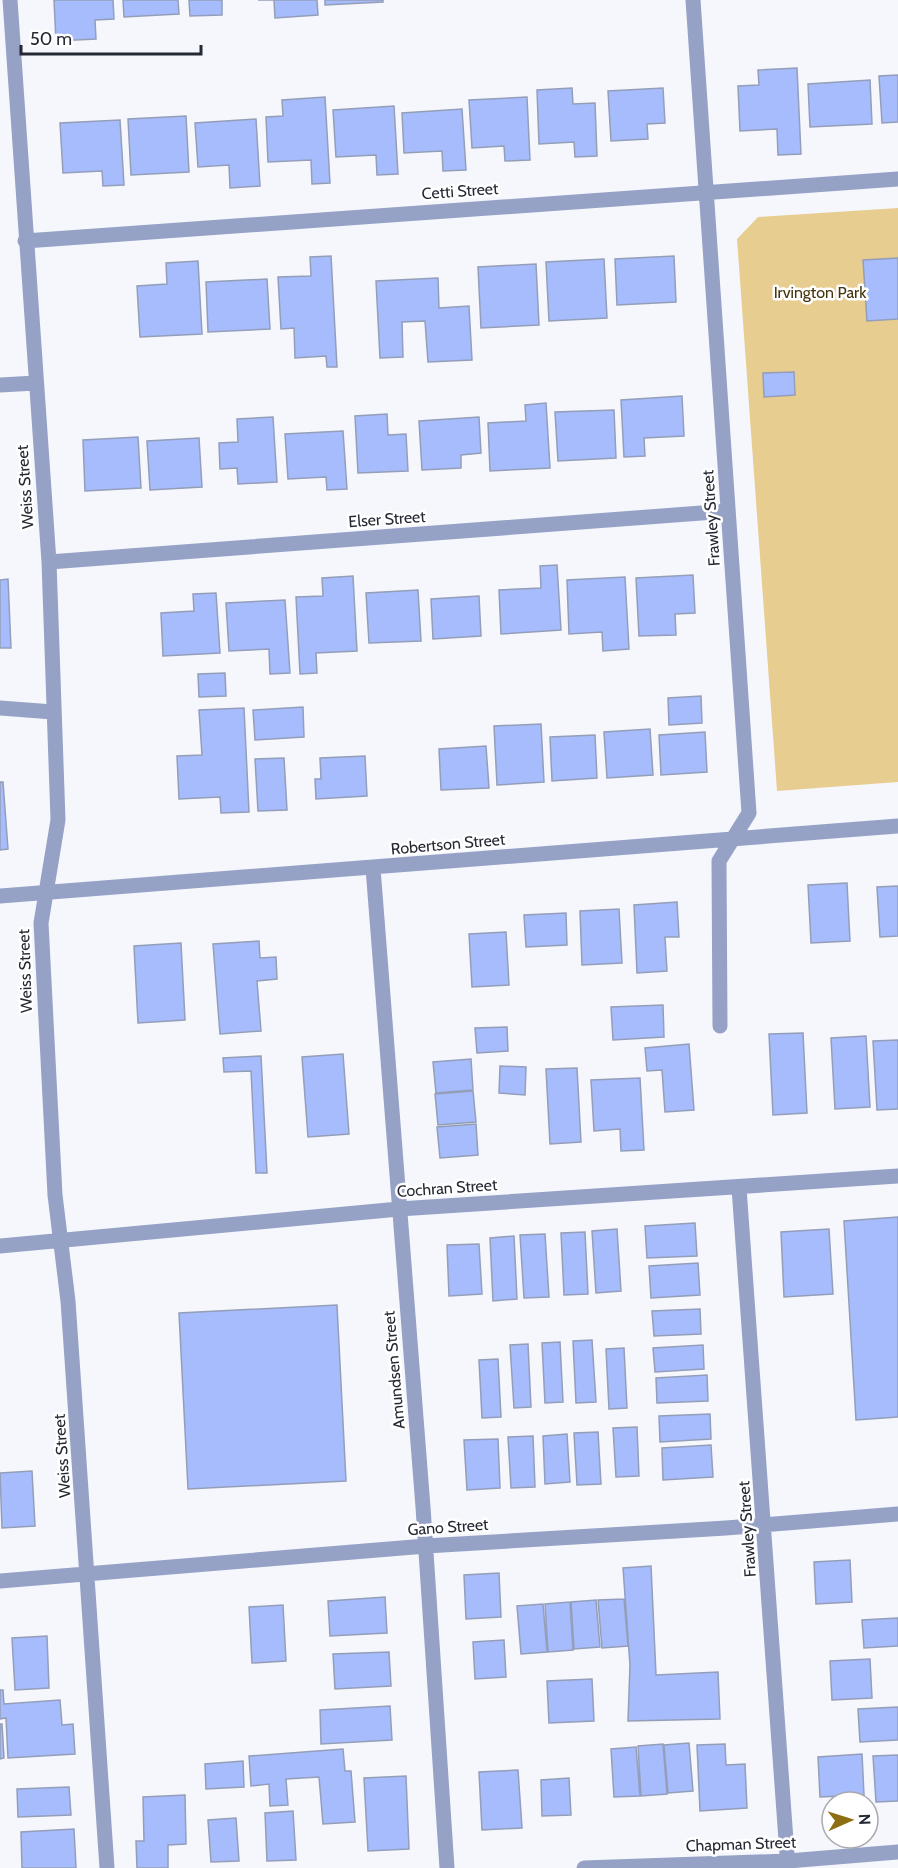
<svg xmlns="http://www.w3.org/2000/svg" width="898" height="1868" font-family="Cabin,sans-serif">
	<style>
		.green { fill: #e8cd91 }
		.building { fill: #a6bcfc; stroke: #949eb9; stroke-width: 1.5 }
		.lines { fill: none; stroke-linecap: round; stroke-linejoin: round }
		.street { stroke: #96a2c5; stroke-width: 15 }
		.labels { text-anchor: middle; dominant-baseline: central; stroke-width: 5; stroke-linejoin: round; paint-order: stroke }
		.street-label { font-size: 16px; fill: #252933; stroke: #fff }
		.park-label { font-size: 16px; fill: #44340c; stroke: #fff }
	</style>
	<rect width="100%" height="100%" fill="#f5f7fd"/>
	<path class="green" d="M 898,208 L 898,782 L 777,791 L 737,239 L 758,217 Z"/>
	<path class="building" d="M 54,0 L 113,0 L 114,19 L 95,20 L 96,39 L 56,41 Z
		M 123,0 L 178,0 L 179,14 L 124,17 Z
		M 189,0 L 222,0 L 222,15 L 190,16 Z
		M 258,0 L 317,0 L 318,15 L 275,18 L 274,0 Z
		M 325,0 L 383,0 L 383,2 L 325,5 Z
		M 797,68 L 801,154 L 778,155 L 777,129 L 740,131 L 738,86 L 759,85 L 758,70 Z
		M 898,75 L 898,122 L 882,123 L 879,76 Z
		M 870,80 L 872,124 L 810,127 L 808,84 Z
		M 572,88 L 573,104 L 595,103 L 597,156 L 575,157 L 574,142 L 539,144 L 537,90 Z
		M 663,88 L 665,123 L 647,124 L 648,139 L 611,141 L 608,91 Z
		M 325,97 L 330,183 L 312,184 L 311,160 L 268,162 L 266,117 L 283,116 L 282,100 Z
		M 527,97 L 530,160 L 505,161 L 504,146 L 472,148 L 469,100 Z
		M 394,106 L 398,174 L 377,175 L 376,155 L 336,157 L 333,110 Z
		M 462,109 L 466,170 L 443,171 L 442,151 L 404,153 L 402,113 Z
		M 186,116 L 189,172 L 131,175 L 128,119 Z
		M 256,119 L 260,186 L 230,188 L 229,165 L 198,167 L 195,123 Z
		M 120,120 L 124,185 L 103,186 L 102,171 L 63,173 L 60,123 Z
		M 331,256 L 337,367 L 327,367 L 326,356 L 295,358 L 294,328 L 281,329 L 278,277 L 311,276 L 310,257 Z
		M 674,256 L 676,302 L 617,305 L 615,259 Z
		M 898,258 L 898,319 L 867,321 L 863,260 Z
		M 604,259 L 607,318 L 549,321 L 546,262 Z
		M 198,261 L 202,334 L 140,337 L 137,286 L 167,284 L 166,263 Z
		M 536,264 L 539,325 L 481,328 L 478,267 Z
		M 438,278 L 439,308 L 469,306 L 472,360 L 428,362 L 425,321 L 402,322 L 403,357 L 380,358 L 376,281 Z
		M 267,279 L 270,329 L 208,332 L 206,282 Z
		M 794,372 L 795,395 L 764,397 L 763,373 Z
		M 682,396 L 684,436 L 644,438 L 645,456 L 624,457 L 621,400 Z
		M 546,403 L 550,468 L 490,471 L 488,423 L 526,421 L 525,405 Z
		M 614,410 L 616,458 L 558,461 L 555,412 Z
		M 387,414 L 388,435 L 406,434 L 408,471 L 358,473 L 355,416 Z
		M 273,417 L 277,482 L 238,484 L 237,468 L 220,469 L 219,443 L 238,442 L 237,419 Z
		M 479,417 L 481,453 L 461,455 L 461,468 L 422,470 L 419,421 Z
		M 343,431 L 347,489 L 327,490 L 326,477 L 288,479 L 285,434 Z
		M 138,437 L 141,488 L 85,491 L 83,440 Z
		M 199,438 L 202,487 L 150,490 L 147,441 Z
		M 557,565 L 561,630 L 501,634 L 499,590 L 541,588 L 540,566 Z
		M 693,575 L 695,613 L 675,614 L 676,635 L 639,636 L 636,578 Z
		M 353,576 L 357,651 L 316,653 L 317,673 L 300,674 L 296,597 L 323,596 L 322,578 Z
		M 625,577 L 629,649 L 603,651 L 602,632 L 569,634 L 567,580 Z
		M 8,579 L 11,648 L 0,648 L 0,580 Z
		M 418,590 L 421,641 L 369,643 L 366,593 Z
		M 216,593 L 220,653 L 163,656 L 161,613 L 194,611 L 193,594 Z
		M 479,596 L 481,636 L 433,639 L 431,599 Z
		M 285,600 L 290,673 L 270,674 L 269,649 L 229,651 L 226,603 Z
		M 225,673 L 226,696 L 199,697 L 198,674 Z
		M 701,696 L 702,723 L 669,725 L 668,698 Z
		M 303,707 L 304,737 L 255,740 L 253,710 Z
		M 244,708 L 249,812 L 221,813 L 220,797 L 179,799 L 177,756 L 202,755 L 199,710 Z
		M 541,724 L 544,782 L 497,785 L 494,726 Z
		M 650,729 L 653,775 L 607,778 L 604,732 Z
		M 705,732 L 707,772 L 661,775 L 659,735 Z
		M 595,735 L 597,778 L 552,781 L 550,737 Z
		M 486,746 L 489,788 L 441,790 L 439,749 Z
		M 365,756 L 367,796 L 316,799 L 315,779 L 321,779 L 320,758 Z
		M 284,758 L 287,810 L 258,811 L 255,759 Z
		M 0,782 L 3,782 L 8,849 L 0,850 Z
		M 847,883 L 850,941 L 811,943 L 808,885 Z
		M 898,886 L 898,936 L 880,937 L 877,887 Z
		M 677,902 L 679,937 L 665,937 L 667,971 L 637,973 L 634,905 Z
		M 619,909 L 622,963 L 582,965 L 580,911 Z
		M 566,913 L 567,945 L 526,947 L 524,915 Z
		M 506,932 L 509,985 L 472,987 L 469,934 Z
		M 259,941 L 260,958 L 276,957 L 277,979 L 257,981 L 261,1031 L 220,1034 L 213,944 Z
		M 181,943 L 185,1020 L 138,1023 L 134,946 Z
		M 663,1005 L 664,1037 L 613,1040 L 611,1007 Z
		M 507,1027 L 508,1051 L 477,1053 L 475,1028 Z
		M 803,1033 L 807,1113 L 773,1115 L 769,1034 Z
		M 866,1036 L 870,1107 L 835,1109 L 831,1038 Z
		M 898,1040 L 898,1109 L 877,1110 L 873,1041 Z
		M 689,1044 L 694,1110 L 665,1112 L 662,1070 L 647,1071 L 645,1048 Z
		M 343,1054 L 349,1134 L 308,1137 L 302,1057 Z
		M 261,1056 L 267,1173 L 256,1173 L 251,1071 L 224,1072 L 223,1058 Z
		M 471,1059 L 473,1090 L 436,1093 L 433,1062 Z
		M 500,1066 L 526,1067 L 525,1095 L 499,1093 Z
		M 577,1068 L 581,1142 L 550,1144 L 546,1069 Z
		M 640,1078 L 644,1150 L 621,1151 L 620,1129 L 594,1131 L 591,1080 Z
		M 473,1091 L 476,1122 L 438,1125 L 435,1094 Z
		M 476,1124 L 478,1155 L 440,1158 L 437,1127 Z
		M 898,1217 L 898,1417 L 856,1420 L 844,1221 Z
		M 695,1223 L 697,1256 L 647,1258 L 645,1226 Z
		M 617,1229 L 621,1291 L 596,1293 L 592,1231 Z
		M 829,1229 L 833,1294 L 784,1297 L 781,1232 Z
		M 585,1232 L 588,1294 L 564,1295 L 561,1233 Z
		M 545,1234 L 549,1297 L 524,1298 L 520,1235 Z
		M 514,1236 L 517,1299 L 493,1301 L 490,1238 Z
		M 479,1244 L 482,1294 L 449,1296 L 447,1245 Z
		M 698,1263 L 700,1295 L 651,1298 L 649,1266 Z
		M 337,1305 L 346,1481 L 188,1489 L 179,1313 Z
		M 700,1309 L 701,1334 L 654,1336 L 652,1311 Z
		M 592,1340 L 596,1402 L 576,1403 L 573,1341 Z
		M 560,1342 L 563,1402 L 545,1403 L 542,1343 Z
		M 528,1344 L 531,1407 L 514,1408 L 510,1345 Z
		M 703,1345 L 704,1369 L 655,1372 L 653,1348 Z
		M 624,1348 L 627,1408 L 609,1409 L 606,1349 Z
		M 498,1359 L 501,1417 L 482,1418 L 479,1360 Z
		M 707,1375 L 708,1401 L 657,1403 L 656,1378 Z
		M 710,1414 L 711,1439 L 660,1442 L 659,1416 Z
		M 637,1427 L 639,1476 L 616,1477 L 613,1428 Z
		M 598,1432 L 601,1484 L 577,1485 L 574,1433 Z
		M 567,1434 L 570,1482 L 545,1484 L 543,1436 Z
		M 533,1436 L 535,1487 L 511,1488 L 508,1437 Z
		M 498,1439 L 500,1488 L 467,1490 L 464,1440 Z
		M 711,1445 L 713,1477 L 663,1480 L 662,1448 Z
		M 32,1471 L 35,1526 L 2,1528 L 0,1473 Z
		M 850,1560 L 852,1602 L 816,1604 L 814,1562 Z
		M 651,1566 L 656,1675 L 718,1672 L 720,1719 L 628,1721 L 630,1665 L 623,1568 Z
		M 499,1573 L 501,1617 L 466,1619 L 464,1575 Z
		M 385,1597 L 387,1633 L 330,1636 L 328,1601 Z
		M 624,1599 L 628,1646 L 602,1648 L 598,1600 Z
		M 596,1600 L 600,1647 L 574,1649 L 571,1602 Z
		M 570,1602 L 573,1650 L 548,1652 L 545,1604 Z
		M 543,1604 L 547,1652 L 521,1654 L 517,1606 Z
		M 283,1605 L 286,1661 L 252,1663 L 249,1607 Z
		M 898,1618 L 898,1646 L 864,1648 L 862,1620 Z
		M 47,1636 L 49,1688 L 15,1690 L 12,1638 Z
		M 504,1640 L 506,1677 L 475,1679 L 473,1642 Z
		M 389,1652 L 391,1686 L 335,1689 L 333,1654 Z
		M 870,1659 L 872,1698 L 832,1700 L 830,1661 Z
		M 592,1679 L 594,1721 L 549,1723 L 547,1681 Z
		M 0,1690 L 3,1690 L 4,1704 L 60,1700 L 62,1725 L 73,1724 L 75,1754 L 8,1758 L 6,1718 L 0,1719 Z
		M 390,1706 L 392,1740 L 321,1744 L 320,1710 Z
		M 898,1707 L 898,1740 L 860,1742 L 858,1709 Z
		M 0,1724 L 2,1724 L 4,1758 L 0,1759 Z
		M 689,1743 L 693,1791 L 668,1793 L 664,1745 Z
		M 663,1744 L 667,1794 L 641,1796 L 638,1746 Z
		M 725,1744 L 726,1765 L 745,1764 L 747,1808 L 700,1811 L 697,1745 Z
		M 636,1747 L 640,1796 L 614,1797 L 611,1749 Z
		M 343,1749 L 345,1771 L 351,1771 L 355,1822 L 323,1824 L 319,1777 L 286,1779 L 288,1805 L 270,1806 L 269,1784 L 251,1786 L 249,1756 Z
		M 862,1754 L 864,1795 L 820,1797 L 818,1757 Z
		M 898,1755 L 898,1801 L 876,1802 L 873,1756 Z
		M 243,1761 L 244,1787 L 206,1789 L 205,1764 Z
		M 518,1770 L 522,1828 L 482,1830 L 479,1772 Z
		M 406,1776 L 409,1849 L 368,1851 L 364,1778 Z
		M 569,1778 L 571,1815 L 542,1816 L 541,1780 Z
		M 69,1787 L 71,1815 L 18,1817 L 17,1789 Z
		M 185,1795 L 186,1844 L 168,1845 L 168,1868 L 137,1868 L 136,1841 L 144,1841 L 143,1797 Z
		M 293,1811 L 296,1860 L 267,1861 L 265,1813 Z
		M 236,1818 L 239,1861 L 211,1862 L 208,1820 Z
		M 74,1829 L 76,1868 L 22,1868 L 21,1832 Z"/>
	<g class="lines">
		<path class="street" d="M 10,0 L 49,562 L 58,820 L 41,923 L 55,1195 L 68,1301 L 107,1868
			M 693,0 L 749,813 L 719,861 L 720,1026
			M 25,241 L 898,179
			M 0,385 L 36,383
			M 49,562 L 728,511
			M 0,708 L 53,712
			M 373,868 L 423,1507 L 447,1868
			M 0,896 L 898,826
			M 739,1188 L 788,1868
			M 0,1246 L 399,1209 L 898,1176
			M 0,1581 L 426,1546 L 726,1528 L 898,1514
			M 584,1868 L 788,1861 L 898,1852"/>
	</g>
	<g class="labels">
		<g class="street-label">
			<text transform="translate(460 191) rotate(-4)">Cetti Street</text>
			<text transform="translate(25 487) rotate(-94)">Weiss Street</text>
			<text transform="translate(711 518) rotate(-94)">Frawley Street</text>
			<text transform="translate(387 519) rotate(-4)">Elser Street</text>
			<text transform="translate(448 844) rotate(-5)">Robertson Street</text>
			<text transform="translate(25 971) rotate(-92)">Weiss Street</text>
			<text transform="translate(447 1188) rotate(-4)">Cochran Street</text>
			<text transform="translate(394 1370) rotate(-95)">Amundsen Street</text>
			<text transform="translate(62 1456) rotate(-94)">Weiss Street</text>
			<text transform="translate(448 1527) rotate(-4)">Gano Street</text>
			<text transform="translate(747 1529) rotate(-94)">Frawley Street</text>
			<text transform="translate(741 1844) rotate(-2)">Chapman Street</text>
		</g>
		<g class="park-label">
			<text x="820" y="292">Irvington Park</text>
		</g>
	</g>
	<g transform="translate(850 1820) rotate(87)"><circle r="28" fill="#ffffff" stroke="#a8a9ad" stroke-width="1.5"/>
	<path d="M0-4.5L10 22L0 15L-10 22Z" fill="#8e6e12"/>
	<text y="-9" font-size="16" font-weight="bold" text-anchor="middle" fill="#252933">N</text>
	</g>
	<path d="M21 45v9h180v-9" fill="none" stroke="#252933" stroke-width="3"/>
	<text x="30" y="45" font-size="18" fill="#252933" stroke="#ffffff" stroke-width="4.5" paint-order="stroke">50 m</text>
</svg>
